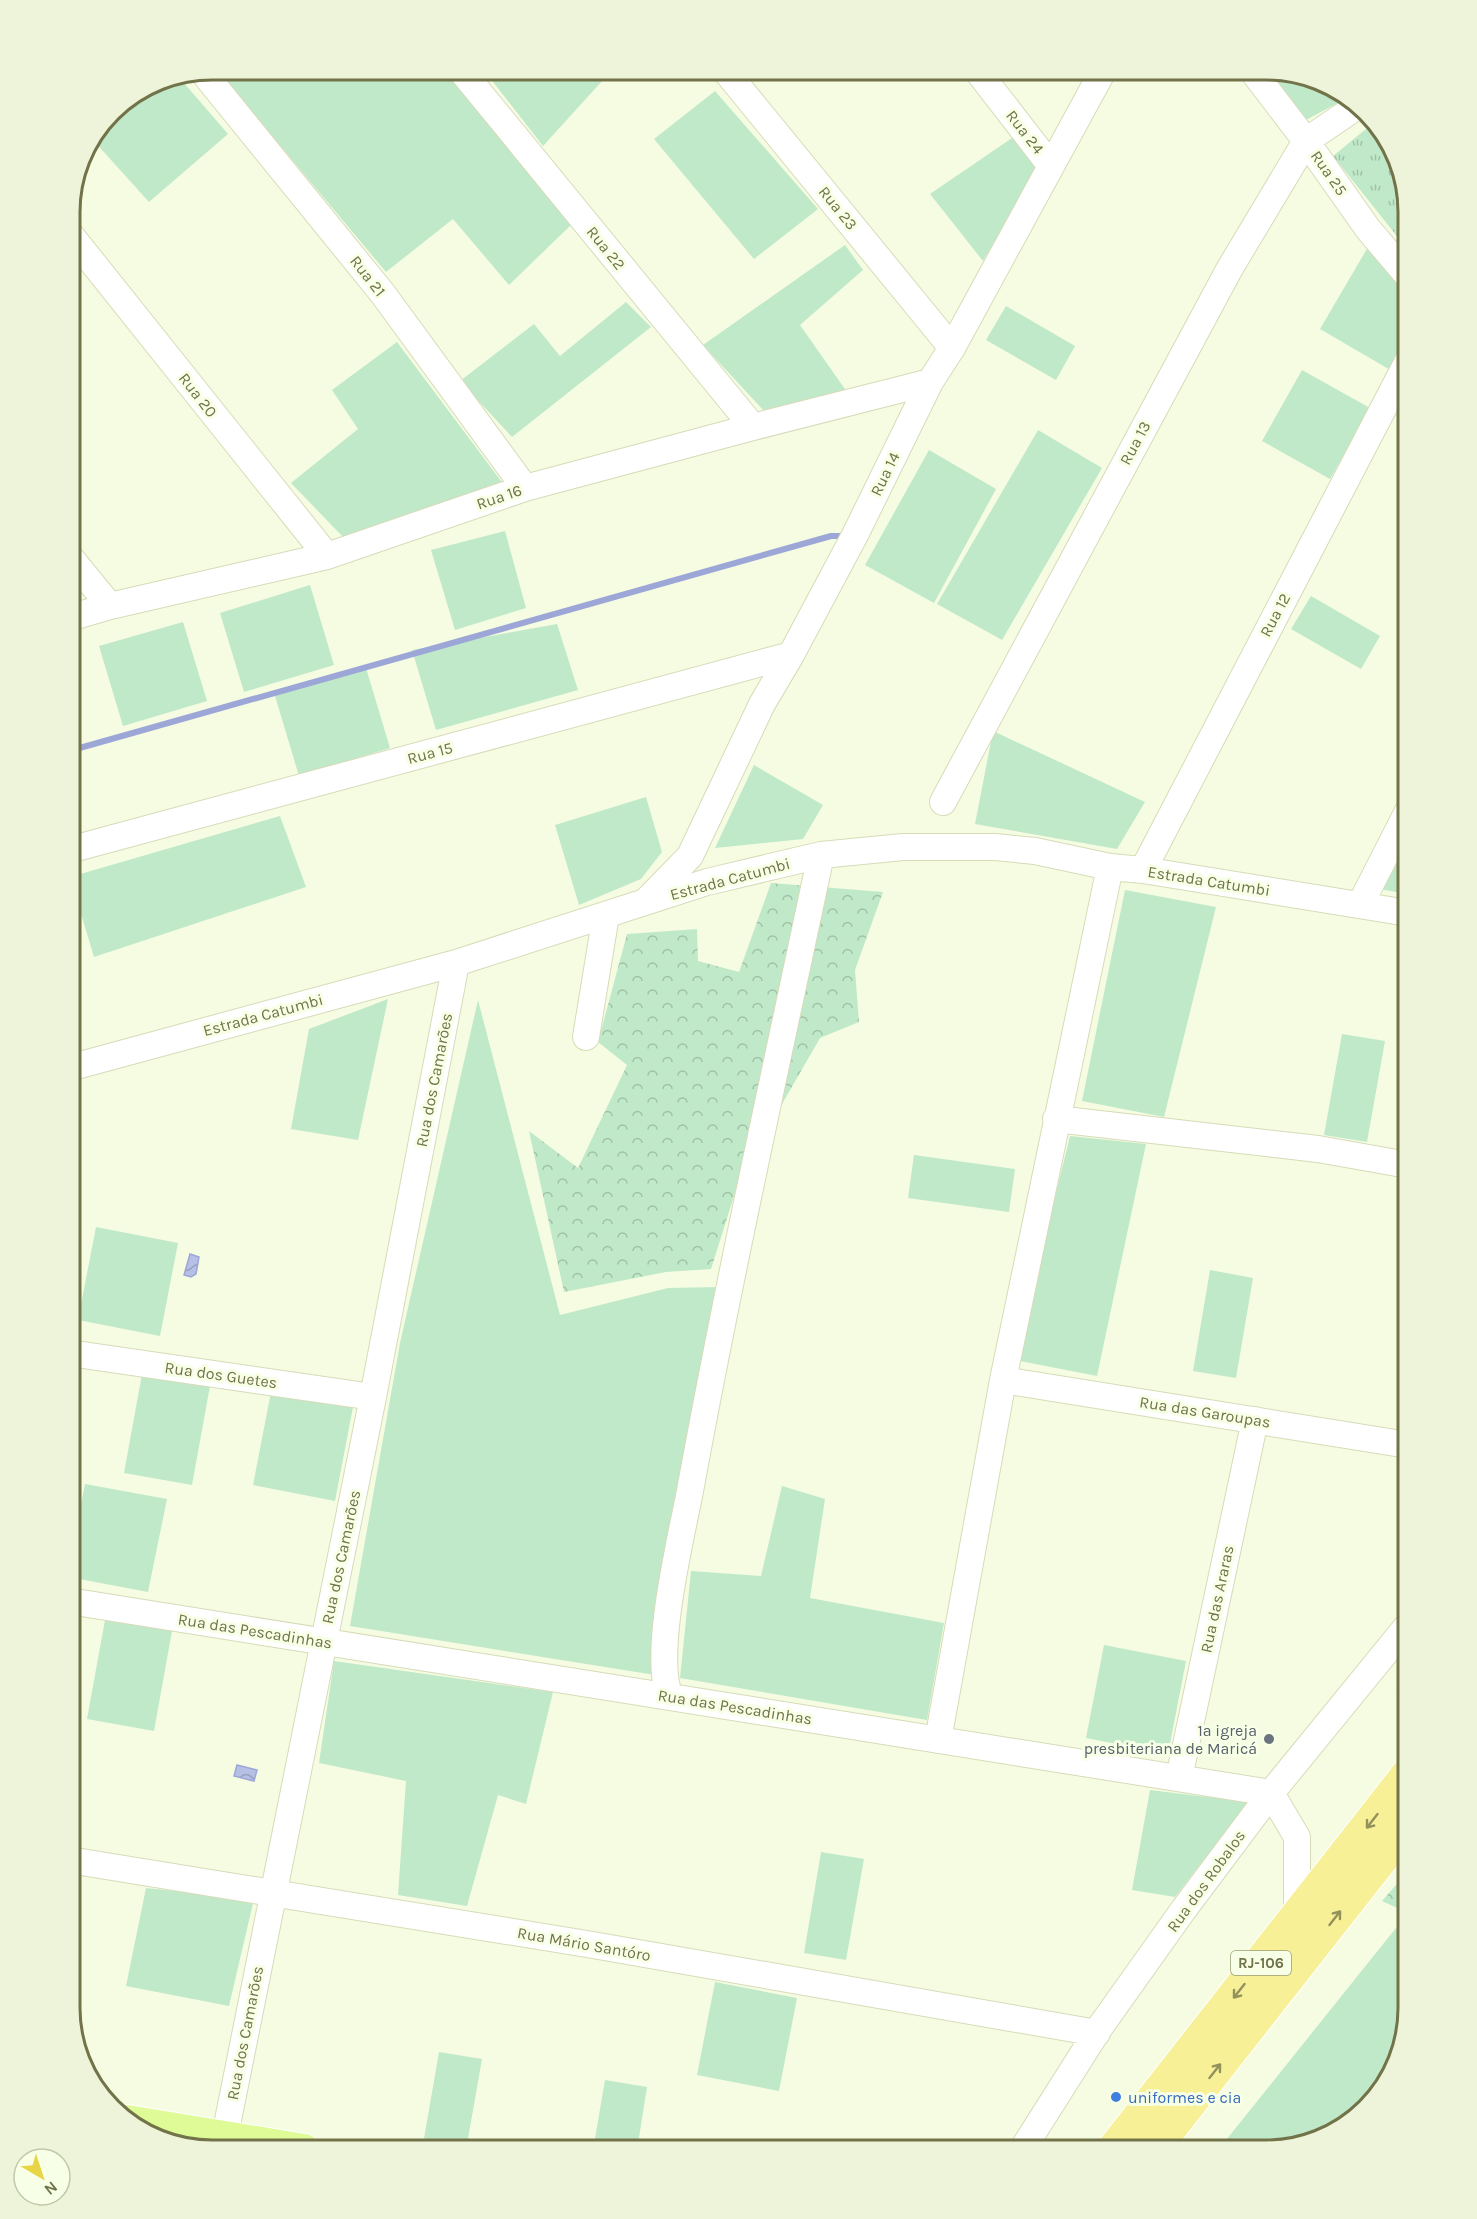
<svg xmlns="http://www.w3.org/2000/svg" width="1477" height="2219" font-family="Karla,sans-serif">
	<style>
		.grass { fill: #c0e9ca }
		.forest { fill: url(#forest-crowns) }
		.park { fill: url(#park-tufts) }
		.water { fill: url(#water-waves); stroke: #9ca6d7; stroke-width: 1.5 }
		.lines { fill: none; stroke-linecap: round; stroke-linejoin: round }
		.stream { stroke: #9ca6d7; stroke-width: 6 }
		.minor-casing { stroke: #d7dbb8; stroke-width: 28 }
		.major-casing { stroke: #fff; stroke-width: 34 }
		.highway-casing { stroke: #fff; stroke-width: 35 }
		.minor { stroke: #fff; stroke-width: 26 }
		.major { stroke: #dffb98; stroke-width: 32 }
		.highway { stroke: #f7f097; stroke-width: 33 }
		.oneway { stroke: #93925c }
		.worship-dot { fill: #6b7280; stroke: #f8ffe7; stroke-width: 2 }
		.shop-dot { fill: #3f7fe0; stroke: #f8ffe7; stroke-width: 2 }
		.labels { text-anchor: middle; dominant-baseline: central; stroke-width: 6; stroke-linejoin: round; paint-order: stroke }
		.shield { fill: #f8ffe7; stroke: #9a9d78; stroke-width: 1.5 }
		.shield-label { font-size: 15px; font-weight: bold; fill: #727348 }
		.street-label { font-size: 16px; fill: #727348; stroke: #f8ffe7 }
		.worship-label { font-size: 16px; fill: #5b616d; stroke: #f8ffe7; text-anchor: end }
		.shop-label { font-size: 16px; fill: #366cbe; stroke: #f8ffe7; text-anchor: start }
		.rim { fill: none; stroke: #727348; stroke-width: 3 }
	</style>
	<defs>
		<pattern id="forest-crowns" width="20" height="18" patternUnits="userSpaceOnUse" patternTransform="scale(1.5)"><rect width="20" height="18" fill="#c0e9ca"/><path d="M2 6a3 3 0 1 1 6 0M12 15a3 3 0 1 1 6 0" fill="none" stroke="#a0c1a6"/></pattern>
		<pattern id="park-tufts" width="24" height="20" patternUnits="userSpaceOnUse" patternTransform="scale(1.5)"><rect width="24" height="20" fill="#c0e9ca"/><path d="M3 7l-1-3M5 7V3M7 7l1-3M15 17l-1-3M17 17v-4M19 17l1-3" fill="none" stroke="#a0c1a6"/></pattern>
		<pattern id="water-waves" width="16" height="10" patternUnits="userSpaceOnUse" patternTransform="scale(1.5)"><rect width="16" height="10" fill="#b6bfe5"/><path d="M0 5q4-4 8 0t8 0" fill="none" stroke="#98a0bc"/></pattern>
	</defs>
	<rect width="100%" height="100%" fill="#f5fce1"/>
	<path class="grass" d="M 242,69 L 443,69 L 571,225 L 509,285 L 453,219 L 386,272 L 227,82 Z
		M 483,69 L 613,69 L 543,146 Z
		M 1277,70 L 1337,88 L 1347,98 L 1306,120 L 1271,74 Z
		M 178,76 L 228,134 L 149,202 L 93,140 L 86,145 L 111,110 L 157,80 Z
		M 715,91 L 818,209 L 754,259 L 654,139 Z
		M 1012,138 L 1037,168 L 983,261 L 930,194 Z
		M 845,245 L 863,270 L 800,325 L 847,392 L 765,412 L 703,345 Z
		M 1368,247 L 1408,294 L 1408,332 L 1392,371 L 1320,329 Z
		M 626,302 L 651,327 L 512,437 L 460,381 L 534,324 L 560,356 Z
		M 1006,306 L 1075,346 L 1056,380 L 986,340 Z
		M 397,342 L 504,485 L 345,539 L 291,483 L 358,429 L 332,390 Z
		M 1302,370 L 1370,408 L 1330,479 L 1262,441 Z
		M 1038,430 L 1102,468 L 1002,640 L 937,604 Z
		M 929,450 L 996,489 L 934,603 L 865,565 Z
		M 505,531 L 526,608 L 455,630 L 431,550 Z
		M 310,585 L 334,665 L 244,692 L 220,613 Z
		M 1311,596 L 1380,636 L 1361,669 L 1291,629 Z
		M 183,622 L 207,701 L 123,726 L 99,646 Z
		M 557,624 L 578,690 L 436,730 L 412,650 Z
		M 366,668 L 390,748 L 299,776 L 275,696 Z
		M 993,731 L 1145,802 L 1117,849 L 975,824 Z
		M 754,765 L 823,805 L 803,839 L 715,848 Z
		M 646,797 L 662,852 L 641,879 L 579,905 L 555,825 Z
		M 280,816 L 306,887 L 94,957 L 70,877 Z
		M 1408,839 L 1408,894 L 1379,889 Z
		M 1125,890 L 1216,907 L 1164,1117 L 1082,1101 Z
		M 388,999 L 358,1140 L 291,1129 L 309,1029 Z
		M 478,1000 L 560,1315 L 668,1288 L 719,1287 L 655,1675 L 350,1626 L 400,1343 Z
		M 1342,1034 L 1385,1041 L 1367,1142 L 1324,1135 Z
		M 1070,1136 L 1146,1144 L 1097,1376 L 1015,1360 Z
		M 914,1155 L 1015,1169 L 1009,1212 L 908,1198 Z
		M 96,1227 L 178,1243 L 160,1336 L 78,1320 Z
		M 1210,1270 L 1253,1278 L 1236,1378 L 1193,1371 Z
		M 142,1374 L 210,1386 L 192,1485 L 124,1473 Z
		M 271,1392 L 353,1407 L 335,1501 L 253,1485 Z
		M 85,1484 L 167,1499 L 148,1592 L 69,1577 L 69,1564 Z
		M 782,1486 L 825,1499 L 810,1598 L 944,1623 L 927,1720 L 680,1678 L 691,1571 L 761,1576 Z
		M 105,1620 L 172,1631 L 154,1731 L 87,1719 Z
		M 1104,1645 L 1186,1661 L 1168,1754 L 1086,1738 Z
		M 334,1661 L 553,1692 L 526,1804 L 498,1795 L 467,1906 L 398,1895 L 406,1781 L 319,1763 Z
		M 1150,1790 L 1248,1802 L 1175,1897 L 1132,1890 Z
		M 821,1852 L 864,1859 L 846,1960 L 804,1953 Z
		M 146,1888 L 254,1899 L 229,2006 L 126,1986 Z
		M 1396,1928 L 1408,1933 L 1408,2008 L 1389,2079 L 1337,2131 L 1266,2150 L 1218,2150 Z
		M 715,1982 L 797,1998 L 779,2091 L 697,2075 Z
		M 439,2052 L 482,2059 L 466,2150 L 422,2150 Z
		M 605,2080 L 647,2087 L 637,2150 L 593,2150 Z"/>
	<path class="forest" d="M 771,883 L 883,892 L 855,970 L 859,1022 L 820,1038 L 740,1177 L 711,1269 L 666,1272 L 564,1292 L 529,1131 L 578,1168 L 627,1065 L 598,1042 L 627,934 L 697,929 L 698,961 L 739,972 Z
		M 1408,1673 L 1408,1696 L 1396,1690 Z
		M 1408,1871 L 1408,1913 L 1382,1901 Z"/>
	<path class="park" d="M 1372,124 L 1389,140 L 1408,211 L 1408,250 L 1333,156 Z"/>
	<path class="water" d="M 190,1254 L 199,1257 L 196,1274 L 191,1277 L 184,1275 Z
		M 237,1765 L 257,1770 L 254,1781 L 234,1776 Z"/>
	<g class="lines">
		<path class="stream" d="M 69,751 L 831,536 L 846,536"/>
		<defs>
			<path id="minor" d="M 460,69 L 753,427
				M 724,69 L 952,348
				M 976,69 L 1051,166
				M 1251,69 L 1306,141 L 1368,229 L 1408,276
				M 202,71 L 383,294 L 525,488
				M 69,233 L 327,556
				M 69,556 L 110,606
				M 69,618 L 110,606 L 327,556 L 525,488 L 753,427 L 930,382
				M 943,802 L 1230,268 L 1306,141 L 1356,107
				M 69,850 L 791,655
				M 1143,870 L 1408,361
				M 648,899 L 690,856 L 762,704 L 791,655 L 855,535 L 930,382 L 952,348 L 1104,69
				M 1360,905 L 1408,811
				M 586,1037 L 606,915
				M 69,1068 L 456,963 L 707,882 L 821,855 L 903,847 L 995,847 L 1035,851 L 1110,867 L 1143,870 L 1408,913
				M 1056,1119 L 1318,1149 L 1408,1165
				M 69,1353 L 373,1397
				M 1003,1380 L 1408,1445
				M 69,1601 L 1271,1793 L 1297,1837 L 1297,1917
				M 670,1697 C 652,1655 681,1538 690,1491 C 729,1278 776,1067 821,855
				M 938,1740 L 1003,1380 L 1110,867
				M 1179,1778 L 1255,1420
				M 69,1860 L 587,1944 L 1097,2033
				M 222,2150 L 373,1397 L 456,963
				M 1022,2150 L 1100,2027 L 1184,1909 L 1271,1793 L 1408,1625"/>
			<path id="major" d="M 127,2121 L 304,2150"/>
			<path id="highway" d="M 1113,2150 L 1408,1774
				M 1153,2150 L 1408,1825"/>
		</defs>
		<use href="#minor" class="minor-casing"/>
		<use href="#major" class="major-casing"/>
		<use href="#highway" class="highway-casing"/>
		<use href="#minor" class="minor"/>
		<use href="#major" class="major"/>
		<use href="#highway" class="highway"/>
	</g>
	<defs><path id="oneway-shaft" d="M-6 0H5M1.5-3L5.5 0L1.5 3" fill="none" stroke-width="1.6" stroke-linecap="round" stroke-linejoin="round" transform="scale(1.5)"/></defs>
	<g class="oneway">
		<use href="#oneway-shaft" transform="translate(1372 1821) rotate(128)"/>
		<use href="#oneway-shaft" transform="translate(1335 1918) rotate(-52)"/>
		<use href="#oneway-shaft" transform="translate(1239 1991) rotate(128)"/>
		<use href="#oneway-shaft" transform="translate(1215 2071) rotate(-52)"/>
	</g>
	<circle class="worship-dot" cx="1269" cy="1739" r="6"/>
	<circle class="shop-dot" cx="1116" cy="2097" r="6"/>
	<g class="labels">
		<rect class="shield" x="1231" y="1951" width="60" height="24" rx="4.5"/>
		<g class="shield-label">
			<text x="1261" y="1963">RJ-106</text>
		</g>
		<g class="street-label">
			<text transform="translate(1025 132) rotate(52)">Rua 24</text>
			<text transform="translate(1329 173) rotate(55)">Rua 25</text>
			<text transform="translate(838 208) rotate(51)">Rua 23</text>
			<text transform="translate(606 248) rotate(51)">Rua 22</text>
			<text transform="translate(368 276) rotate(52)">Rua 21</text>
			<text transform="translate(198 395) rotate(52)">Rua 20</text>
			<text transform="translate(1135 443) rotate(-62)">Rua 13</text>
			<text transform="translate(885 474) rotate(-64)">Rua 14</text>
			<text transform="translate(499 497) rotate(-19)">Rua 16</text>
			<text transform="translate(1275 615) rotate(-62)">Rua 12</text>
			<text transform="translate(430 753) rotate(-15)">Rua 15</text>
			<text transform="translate(730 879) rotate(-15)">Estrada Catumbi</text>
			<text transform="translate(1209 881) rotate(9)">Estrada Catumbi</text>
			<text transform="translate(263 1015) rotate(-15)">Estrada Catumbi</text>
			<text transform="translate(434 1080) rotate(-79)">Rua dos Camarões</text>
			<text transform="translate(221 1375) rotate(8)">Rua dos Guetes</text>
			<text transform="translate(1205 1412) rotate(9)">Rua das Garoupas</text>
			<text transform="translate(341 1557) rotate(-78)">Rua dos Camarões</text>
			<text transform="translate(1217 1599) rotate(-78)">Rua das Araras</text>
			<text transform="translate(255 1631) rotate(9)">Rua das Pescadinhas</text>
			<text transform="translate(735 1707) rotate(9)">Rua das Pescadinhas</text>
			<text transform="translate(1206 1881) rotate(-54)">Rua dos Robalos</text>
			<text transform="translate(584 1944) rotate(10)">Rua Mário Santóro</text>
			<text transform="translate(245 2033) rotate(-79)">Rua dos Camarões</text>
		</g>
		<g class="worship-label">
			<text x="1257" y="1730">1a igreja<tspan x="1257" dy="18">presbiteriana de Maricá</tspan></text>
		</g>
		<g class="shop-label">
			<text x="1128" y="2097">uniformes e cia</text>
		</g>
	</g>
	<path d="M0 0H1477V2219H0ZM212 80H1266A132 132 0 0 1 1398 212V2008A132 132 0 0 1 1266 2140H212A132 132 0 0 1 80 2008V212A132 132 0 0 1 212 80Z" fill="#edf4da" fill-rule="evenodd"/>
	<path class="rim" d="M212 80H1266A132 132 0 0 1 1398 212V2008A132 132 0 0 1 1266 2140H212A132 132 0 0 1 80 2008V212A132 132 0 0 1 212 80Z"/>
	<g transform="translate(42 2177) rotate(141)"><circle r="28" fill="#f8ffe7" stroke="#c2c7a7" stroke-width="1.5"/>
	<path d="M0-4.5L10 22L0 15L-10 22Z" fill="#e7d545"/>
	<text y="-9" font-size="16" font-weight="bold" text-anchor="middle" fill="#727348">N</text>
	</g>
</svg>
